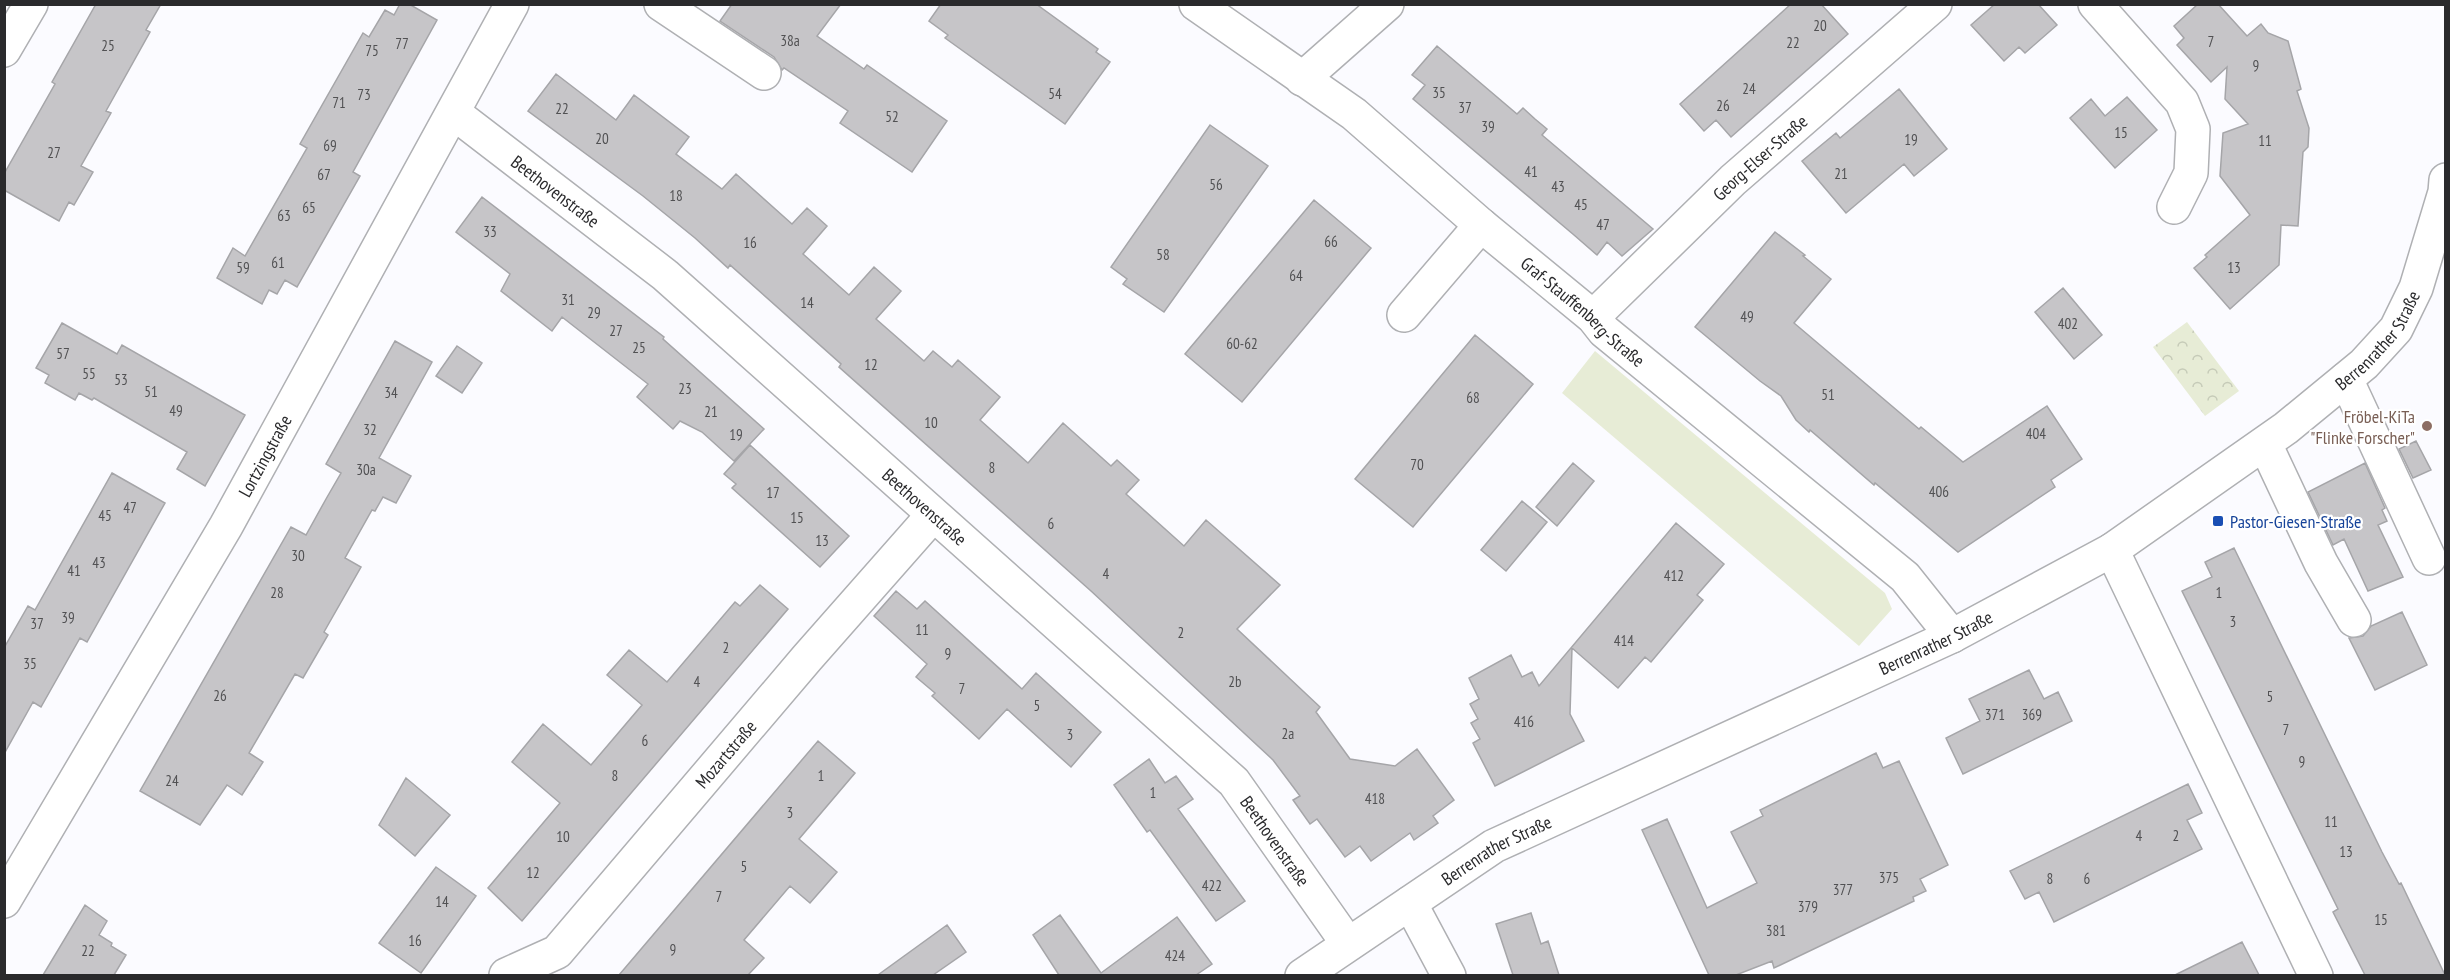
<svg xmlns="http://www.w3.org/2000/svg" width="2450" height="980" font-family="'PT Sans Narrow',sans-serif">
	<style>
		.grass { fill: #e7ecd6 }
		.park { fill: url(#park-crowns) }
		.building { fill: #c6c5c8; stroke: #a5a5a8; stroke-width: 1.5 }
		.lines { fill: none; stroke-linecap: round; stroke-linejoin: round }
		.minor-casing { stroke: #afb0b3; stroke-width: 36 }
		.minor { stroke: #fff; stroke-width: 33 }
		.education-dot { fill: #8d6e63; stroke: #fff; stroke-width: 2 }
		.transit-dot { fill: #1a4fb4; stroke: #fff; stroke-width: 2 }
		.labels { text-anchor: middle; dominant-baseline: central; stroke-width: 4.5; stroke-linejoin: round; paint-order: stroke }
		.number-label { font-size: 15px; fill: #515153 }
		.street-label { font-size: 18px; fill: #2a2a2c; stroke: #fff }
		.education-label { font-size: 18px; fill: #785e54; stroke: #fff; text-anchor: end }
		.transit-label { font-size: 18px; fill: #164399; stroke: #fff; text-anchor: start }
	</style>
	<defs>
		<pattern id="park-crowns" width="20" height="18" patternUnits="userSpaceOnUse" patternTransform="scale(1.5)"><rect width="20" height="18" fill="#e7ecd6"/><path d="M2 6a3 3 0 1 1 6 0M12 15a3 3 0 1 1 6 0" fill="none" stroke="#c6cbb8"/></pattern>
	</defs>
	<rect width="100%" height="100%" fill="#fbfbff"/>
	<path class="grass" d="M 1595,351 L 1885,593 L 1892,609 L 1859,646 L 1562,393 Z"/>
	<path class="park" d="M 2187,322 L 2239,391 L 2205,416 L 2153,347 Z"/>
	<path class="building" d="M 96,4 L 161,4 L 146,30 L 150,32 L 106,111 L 111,113 L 81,166 L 93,172 L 74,205 L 69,202 L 59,221 L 4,190 L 4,174 L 55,84 L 52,82 Z
		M 400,4 L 409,4 L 437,20 L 353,172 L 360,176 L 297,287 L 285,280 L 277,294 L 269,290 L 262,304 L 217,278 L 233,248 L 245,256 L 307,148 L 300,144 L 363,33 L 369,37 L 385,10 L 394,15 Z
		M 732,4 L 841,4 L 817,36 L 864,69 L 867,65 L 947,121 L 912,172 L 840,123 L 848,111 L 784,68 L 782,70 L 774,57 L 720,21 Z
		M 941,4 L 1036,4 L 1098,49 L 1096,52 L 1110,62 L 1065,124 L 945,38 L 948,35 L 929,21 Z
		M 1791,4 L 1821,4 L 1848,34 L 1731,137 L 1716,120 L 1704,131 L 1680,104 Z
		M 1995,4 L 2038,4 L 2057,25 L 2025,53 L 2019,47 L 2004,61 L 1971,25 Z
		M 2198,4 L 2218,4 L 2247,36 L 2261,24 L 2268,33 L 2288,41 L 2301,89 L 2297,91 L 2309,128 L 2308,147 L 2303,152 L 2298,226 L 2281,225 L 2279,265 L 2230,309 L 2194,268 L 2207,257 L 2205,255 L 2250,215 L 2220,176 L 2223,133 L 2248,124 L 2225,99 L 2227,67 L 2211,82 L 2177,45 L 2184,38 L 2174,26 Z
		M 1437,46 L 1517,114 L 1523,108 L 1535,119 L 1547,129 L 1542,135 L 1653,229 L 1622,256 L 1607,242 L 1597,255 L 1574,235 L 1413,99 L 1425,85 L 1412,75 Z
		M 556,74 L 616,120 L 634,95 L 689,137 L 676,154 L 722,189 L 736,174 L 792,224 L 807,208 L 827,226 L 803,254 L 849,295 L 874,267 L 901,291 L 876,319 L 924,361 L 933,351 L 952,367 L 958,360 L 1000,397 L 980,420 L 1028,463 L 1063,423 L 1111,466 L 1117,460 L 1139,480 L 1126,494 L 1184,546 L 1206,520 L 1280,585 L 1237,629 L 1320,707 L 1316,712 L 1350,759 L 1395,766 L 1417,749 L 1454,800 L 1433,816 L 1438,823 L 1414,840 L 1410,833 L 1371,861 L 1360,846 L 1345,857 L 1317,819 L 1310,824 L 1293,800 L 1300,796 L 1273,760 L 1091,591 L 839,367 L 841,364 L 730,265 L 728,268 L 695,238 L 643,196 L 528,111 Z
		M 1899,89 L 1947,149 L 1914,176 L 1904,164 L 1846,213 L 1802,161 L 1836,133 L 1840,138 Z
		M 2127,97 L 2157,130 L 2115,168 L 2070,118 L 2091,99 L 2105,116 Z
		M 1210,125 L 1268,166 L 1164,312 L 1123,284 L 1127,279 L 1111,267 Z
		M 482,197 L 664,337 L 663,339 L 764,429 L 734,461 L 702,432 L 680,421 L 673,429 L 637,397 L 648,384 L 562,317 L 552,331 L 501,291 L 510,274 L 456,232 Z
		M 1314,200 L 1371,248 L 1242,402 L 1185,354 Z
		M 1775,232 L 1805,255 L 1803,256 L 1831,279 L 1794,323 L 1919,429 L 1921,427 L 1963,462 L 2047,406 L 2082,459 L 2051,480 L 2055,487 L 1958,552 L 1875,483 L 1874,485 L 1810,430 L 1809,432 L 1796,420 L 1781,396 L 1760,381 L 1695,327 Z
		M 2063,288 L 2102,335 L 2074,359 L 2035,312 Z
		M 62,323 L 117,354 L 122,345 L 245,415 L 205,486 L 177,469 L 187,452 L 94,398 L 92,400 L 79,393 L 75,400 L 45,383 L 49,375 L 36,368 Z
		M 1475,335 L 1533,384 L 1413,527 L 1355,479 Z
		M 395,341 L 432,362 L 379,458 L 411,476 L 396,503 L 383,497 L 375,511 L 372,510 L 345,558 L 361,567 L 324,632 L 328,635 L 303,678 L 295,674 L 249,753 L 263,762 L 242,795 L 227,785 L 200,825 L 140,791 L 291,527 L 306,535 L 326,499 L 341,473 L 326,464 Z
		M 457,346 L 482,363 L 462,393 L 436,376 Z
		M 2416,441 L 2431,470 L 2413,478 L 2399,449 Z
		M 750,445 L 849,536 L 820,567 L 732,488 L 736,484 L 724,474 Z
		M 1573,463 L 1594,481 L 1557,526 L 1536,507 Z
		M 2365,463 L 2385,508 L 2382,510 L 2387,521 L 2378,525 L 2403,577 L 2368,591 L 2344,539 L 2333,545 L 2308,492 Z
		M 112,473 L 165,503 L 87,642 L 80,638 L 41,707 L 33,702 L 4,754 L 4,648 L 28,606 L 35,610 Z
		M 1522,501 L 1547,522 L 1506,571 L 1481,550 Z
		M 1676,523 L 1724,564 L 1697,595 L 1703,600 L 1651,662 L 1645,657 L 1618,688 L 1572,648 L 1570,714 L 1584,741 L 1495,786 L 1473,743 L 1480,739 L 1471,723 L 1478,719 L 1470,704 L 1479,699 L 1469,678 L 1511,655 L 1522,677 L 1532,672 L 1539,686 Z
		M 2234,548 L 2382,852 L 2399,884 L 2401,883 L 2445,975 L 2365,975 L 2333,912 L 2338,909 L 2182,591 L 2212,577 L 2205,562 Z
		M 760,585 L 788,609 L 522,921 L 488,888 L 560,803 L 512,762 L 543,724 L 591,765 L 642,705 L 607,675 L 629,650 L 667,682 L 735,602 L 740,606 Z
		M 896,591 L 917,609 L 925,601 L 1022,689 L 1036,673 L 1101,732 L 1071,767 L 1007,709 L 979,739 L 932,696 L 935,693 L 916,677 L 927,664 L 874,616 Z
		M 2402,612 L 2427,665 L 2375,690 L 2349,638 L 2363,636 L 2371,626 Z
		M 2029,670 L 2044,699 L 2058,692 L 2072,721 L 1963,774 L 1946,738 L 1980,721 L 1969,699 Z
		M 818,741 L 855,773 L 799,839 L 837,872 L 810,903 L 790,886 L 744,940 L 764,958 L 748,975 L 619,975 Z
		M 1876,753 L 1883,768 L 1899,761 L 1948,865 L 1920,879 L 1926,891 L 1913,897 L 1914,901 L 1774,968 L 1772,961 L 1736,975 L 1709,975 L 1642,830 L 1667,819 L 1707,908 L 1757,883 L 1731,832 L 1763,816 L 1760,810 Z
		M 1149,759 L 1165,783 L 1176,776 L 1193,799 L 1178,809 L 1245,901 L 1216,921 L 1150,830 L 1147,832 L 1114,785 Z
		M 406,778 L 450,815 L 415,856 L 379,825 Z
		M 2188,784 L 2202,813 L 2187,820 L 2202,849 L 2054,922 L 2039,892 L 2025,899 L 2010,871 Z
		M 436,867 L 476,896 L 421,973 L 379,943 Z
		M 85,905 L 107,921 L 99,935 L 112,943 L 111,946 L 126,955 L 114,975 L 43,975 Z
		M 1531,913 L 1541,944 L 1548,941 L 1559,975 L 1513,975 L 1496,924 Z
		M 1060,915 L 1101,973 L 1177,917 L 1212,964 L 1196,975 L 1059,975 L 1033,935 Z
		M 947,925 L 966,952 L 933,975 L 878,975 Z
		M 2242,942 L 2259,975 L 2175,975 Z"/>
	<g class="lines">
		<defs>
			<g id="minor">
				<path d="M 661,4 L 764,73"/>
				<path id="s1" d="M 1196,4 L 1354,114 L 1481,225 L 1593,317 L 1604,331 L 1905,577 L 1952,636"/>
				<path d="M 2095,4 L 2182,102 L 2193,129 L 2191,173 L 2174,207"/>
				<path d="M 4,50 L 31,4"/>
				<path d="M 1302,79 L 1387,4"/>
				<path id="s2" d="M 454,113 L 665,275 L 1234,782 L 1348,944"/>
				<path d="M 1404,315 L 1481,225"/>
				<path id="s3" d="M 1593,317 L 1733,180 L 1935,4"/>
				<path d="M 2346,379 L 2429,558"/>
				<path d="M 2265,444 L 2321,563 L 2354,620"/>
				<path d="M 2112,550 L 2316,976"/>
				<path id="s4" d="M 4,901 L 226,526 L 512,4"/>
				<path d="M 1410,903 L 1449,976"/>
				<path id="s5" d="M 506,975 L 557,952 L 807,658 L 933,515"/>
				<path id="s6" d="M 1302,976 L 1494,846 L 1952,636 L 2112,550 L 2286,428 L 2364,364 L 2396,329 L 2416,288 L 2445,192 L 2446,180"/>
			</g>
		</defs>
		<use href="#minor" class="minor-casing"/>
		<use href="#minor" class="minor"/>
	</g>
	<circle class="education-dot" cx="2427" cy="426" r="6"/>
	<rect class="transit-dot" x="2212" y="515" width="12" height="12" rx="3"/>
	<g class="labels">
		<g class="number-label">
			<text x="1820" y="25">20</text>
			<text x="790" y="40">38a</text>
			<text x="2211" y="41">7</text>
			<text x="1793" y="42">22</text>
			<text x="402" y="43">77</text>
			<text x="108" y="45">25</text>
			<text x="372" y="50">75</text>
			<text x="2256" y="65">9</text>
			<text x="1749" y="88">24</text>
			<text x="1439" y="92">35</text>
			<text x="1055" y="93">54</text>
			<text x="364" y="94">73</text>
			<text x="339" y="102">71</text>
			<text x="1723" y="105">26</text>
			<text x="1465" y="107">37</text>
			<text x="562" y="108">22</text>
			<text x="892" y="116">52</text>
			<text x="1488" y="126">39</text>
			<text x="2121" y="132">15</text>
			<text x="602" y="138">20</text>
			<text x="1911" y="139">19</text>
			<text x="2265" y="140">11</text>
			<text x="330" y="145">69</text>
			<text x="54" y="152">27</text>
			<text x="1531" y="171">41</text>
			<text x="1841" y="173">21</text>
			<text x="324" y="174">67</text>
			<text x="1216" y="184">56</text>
			<text x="1558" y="186">43</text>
			<text x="676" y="195">18</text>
			<text x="1581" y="204">45</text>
			<text x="309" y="207">65</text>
			<text x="284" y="215">63</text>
			<text x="1603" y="224">47</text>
			<text x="490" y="231">33</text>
			<text x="1331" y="241">66</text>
			<text x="750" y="242">16</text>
			<text x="1163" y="254">58</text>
			<text x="278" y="262">61</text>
			<text x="243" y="267">59</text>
			<text x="2234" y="267">13</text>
			<text x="1296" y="275">64</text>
			<text x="568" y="299">31</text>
			<text x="807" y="302">14</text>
			<text x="594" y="312">29</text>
			<text x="1747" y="316">49</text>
			<text x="2068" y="323">402</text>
			<text x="616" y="330">27</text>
			<text x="1242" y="343">60-62</text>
			<text x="639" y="347">25</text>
			<text x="63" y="353">57</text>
			<text x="871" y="364">12</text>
			<text x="89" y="373">55</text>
			<text x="121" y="379">53</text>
			<text x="685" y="388">23</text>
			<text x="151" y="391">51</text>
			<text x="391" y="392">34</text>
			<text x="1828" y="394">51</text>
			<text x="1473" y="397">68</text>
			<text x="176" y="410">49</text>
			<text x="711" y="411">21</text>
			<text x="931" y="422">10</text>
			<text x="370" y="429">32</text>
			<text x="2036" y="433">404</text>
			<text x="736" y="434">19</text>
			<text x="1417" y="464">70</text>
			<text x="992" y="467">8</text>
			<text x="366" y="469">30a</text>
			<text x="1939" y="491">406</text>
			<text x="773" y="492">17</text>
			<text x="130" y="507">47</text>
			<text x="105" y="515">45</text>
			<text x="797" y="517">15</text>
			<text x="1051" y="523">6</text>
			<text x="822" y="540">13</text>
			<text x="298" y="555">30</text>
			<text x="99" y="562">43</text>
			<text x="74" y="570">41</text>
			<text x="1106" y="573">4</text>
			<text x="1674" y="575">412</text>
			<text x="277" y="592">28</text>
			<text x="2219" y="592">1</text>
			<text x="68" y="617">39</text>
			<text x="2233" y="621">3</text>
			<text x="37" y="623">37</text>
			<text x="922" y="629">11</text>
			<text x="1181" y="632">2</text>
			<text x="1624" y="640">414</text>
			<text x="726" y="647">2</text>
			<text x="948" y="653">9</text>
			<text x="30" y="663">35</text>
			<text x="697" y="681">4</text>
			<text x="1235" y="681">2b</text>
			<text x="962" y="688">7</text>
			<text x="220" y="695">26</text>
			<text x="2270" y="696">5</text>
			<text x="1037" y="705">5</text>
			<text x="1995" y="714">371</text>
			<text x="2032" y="714">369</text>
			<text x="1524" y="721">416</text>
			<text x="2286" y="729">7</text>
			<text x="1288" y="733">2a</text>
			<text x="1070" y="734">3</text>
			<text x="645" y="740">6</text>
			<text x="2302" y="761">9</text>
			<text x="615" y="775">8</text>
			<text x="821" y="775">1</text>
			<text x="172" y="780">24</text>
			<text x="1153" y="792">1</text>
			<text x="1375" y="798">418</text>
			<text x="790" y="812">3</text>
			<text x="2331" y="821">11</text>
			<text x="2139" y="835">4</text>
			<text x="2176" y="835">2</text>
			<text x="563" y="836">10</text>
			<text x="2346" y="851">13</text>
			<text x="744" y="866">5</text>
			<text x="533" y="872">12</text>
			<text x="1889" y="877">375</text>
			<text x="2050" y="878">8</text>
			<text x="2087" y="878">6</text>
			<text x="1212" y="885">422</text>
			<text x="1843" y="889">377</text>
			<text x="719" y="896">7</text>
			<text x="442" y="901">14</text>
			<text x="1808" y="906">379</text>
			<text x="2381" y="919">15</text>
			<text x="1776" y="930">381</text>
			<text x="415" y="940">16</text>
			<text x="673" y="949">9</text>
			<text x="88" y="950">22</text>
			<text x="1175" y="955">424</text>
		</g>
		<g class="street-label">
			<text stroke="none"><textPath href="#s3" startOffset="231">Georg-Elser-Straße</textPath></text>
			<text stroke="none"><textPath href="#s2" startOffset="128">Beethovenstraße</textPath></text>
			<text stroke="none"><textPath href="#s1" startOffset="495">Graf-Stauffenberg-Straße</textPath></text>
			<text stroke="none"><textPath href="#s6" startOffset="1258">Berrenrather Straße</textPath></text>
			<text stroke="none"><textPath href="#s4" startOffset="516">Lortzingstraße</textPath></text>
			<text stroke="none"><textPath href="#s2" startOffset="614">Beethovenstraße</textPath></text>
			<text stroke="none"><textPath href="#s6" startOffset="718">Berrenrather Straße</textPath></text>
			<text stroke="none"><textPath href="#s5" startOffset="316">Mozartstraße</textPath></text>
			<text stroke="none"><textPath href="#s2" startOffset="1100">Beethovenstraße</textPath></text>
			<text stroke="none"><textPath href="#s6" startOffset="232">Berrenrather Straße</textPath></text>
		</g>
		<g class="education-label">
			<text x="2415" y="416">Fröbel-KiTa<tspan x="2415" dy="21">"Flinke Forscher"</tspan></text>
		</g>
		<g class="transit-label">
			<text x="2230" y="521">Pastor-Giesen-Straße</text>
		</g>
	</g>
	<rect width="2450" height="980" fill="none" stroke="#2a2a2c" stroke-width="12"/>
</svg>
